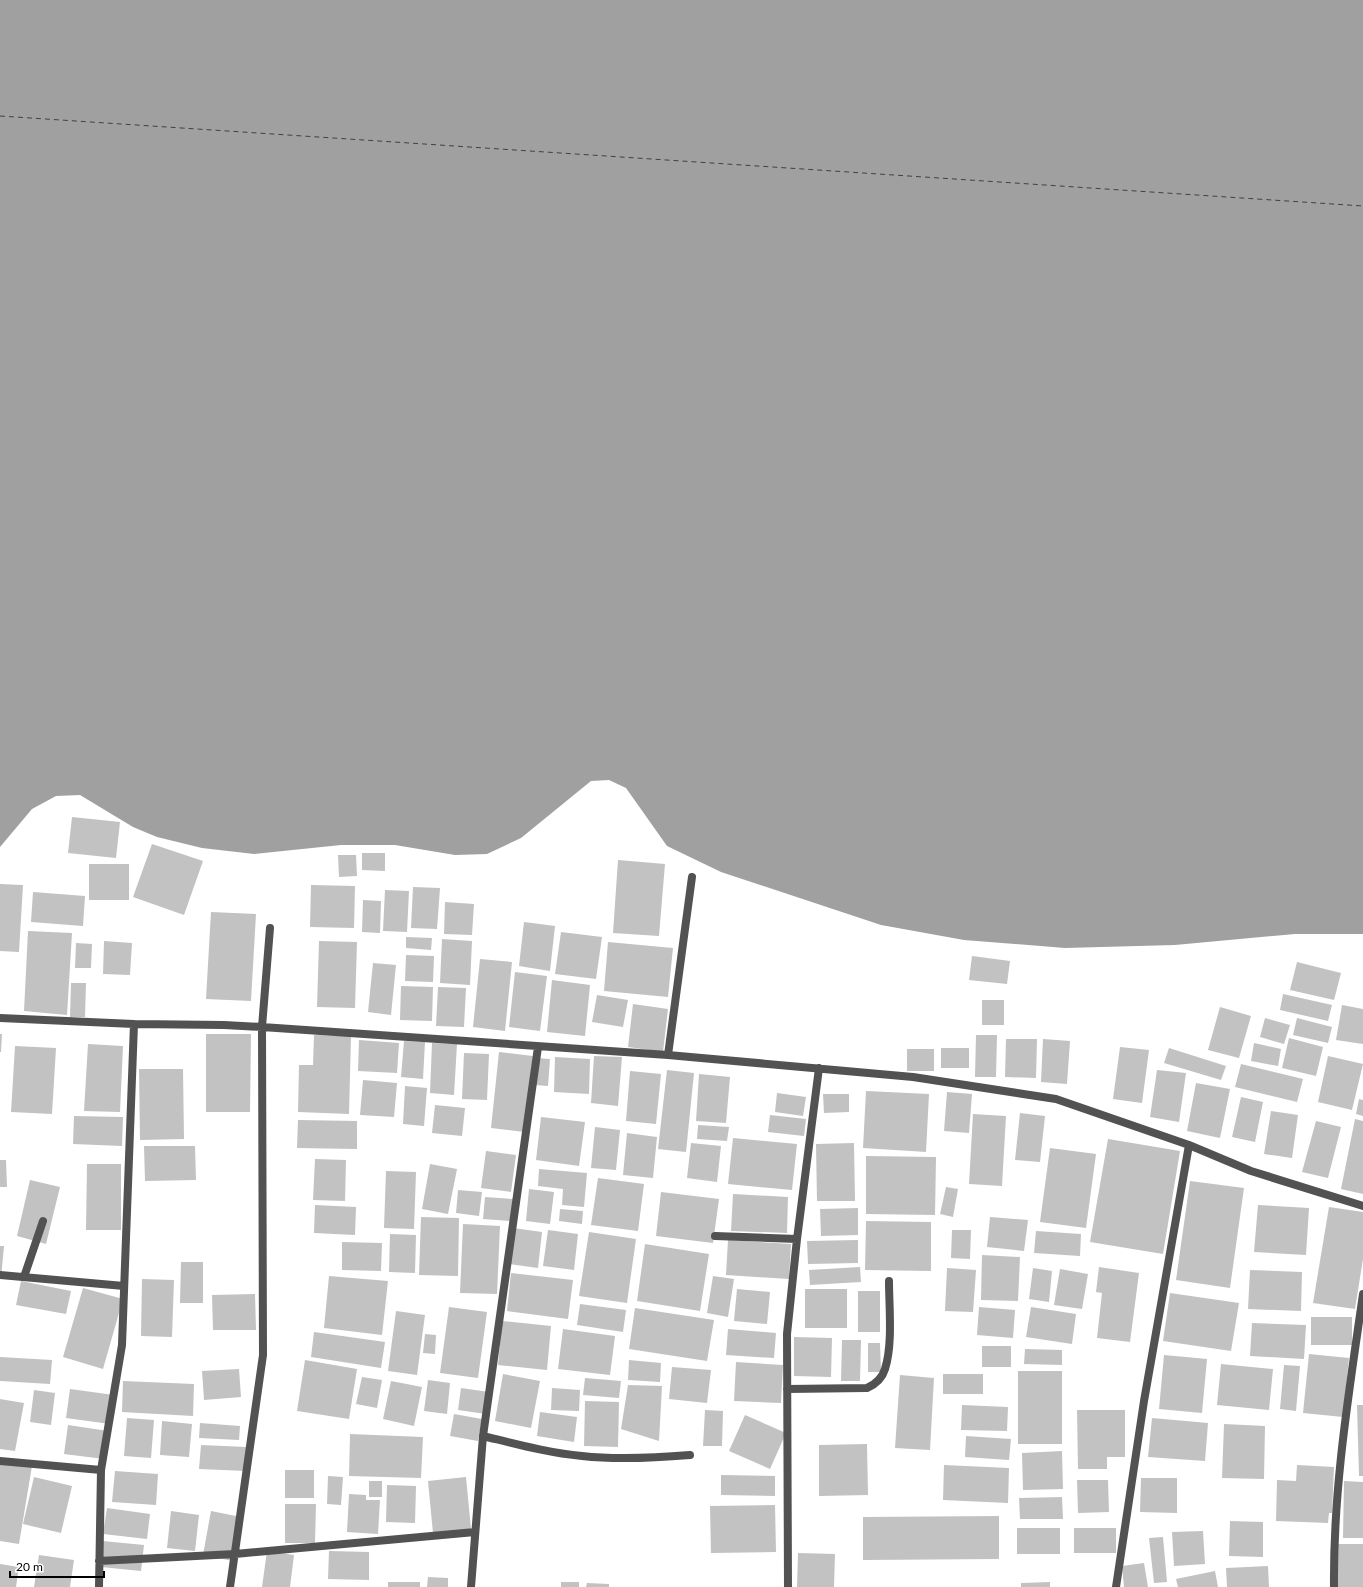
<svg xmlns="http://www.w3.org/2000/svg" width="1363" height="1587" font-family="Lato,sans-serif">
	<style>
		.water { fill: #a0a0a0 }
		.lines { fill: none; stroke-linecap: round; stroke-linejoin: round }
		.ferry { stroke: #414141; stroke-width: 1; stroke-dasharray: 5 4; stroke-linecap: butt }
		.building { fill: #c2c2c2 }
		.minor { stroke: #525252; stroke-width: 8 }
	</style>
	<rect width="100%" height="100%" fill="#fff"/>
	<path class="water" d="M 0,0 L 1363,0 L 1363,934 L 1295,934 L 1175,945 L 1065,948 L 964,940 L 881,925 L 721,872 L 667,846 L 626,788 L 609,780 L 591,781 L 521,838 L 487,854 L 455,855 L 395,845 L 341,845 L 254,854 L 202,848 L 157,837 L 133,827 L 80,795 L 56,796 L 32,809 L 0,847 Z"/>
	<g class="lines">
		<path class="ferry" d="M 0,116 L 1363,206"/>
	</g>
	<path class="building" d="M 72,817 L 120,822 L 116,858 L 68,853 Z
		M 152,844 L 203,861 L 184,915 L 133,897 Z
		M 362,853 L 385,853 L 385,871 L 362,870 Z
		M 338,855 L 356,855 L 357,876 L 339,877 Z
		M 618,860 L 665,864 L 659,936 L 613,933 Z
		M 89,864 L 129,864 L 129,900 L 89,900 Z
		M 0,884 L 23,885 L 19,952 L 0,951 Z
		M 311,885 L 355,886 L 354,928 L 310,927 Z
		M 413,887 L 440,888 L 437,929 L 411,928 Z
		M 385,890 L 409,891 L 407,932 L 383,931 Z
		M 33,892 L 85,896 L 83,926 L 31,922 Z
		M 363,900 L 381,901 L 380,933 L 362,932 Z
		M 445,902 L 474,904 L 472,935 L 444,934 Z
		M 211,912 L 256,914 L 251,1001 L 206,999 Z
		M 524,922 L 555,926 L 550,971 L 519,966 Z
		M 28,931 L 72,933 L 67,1015 L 24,1011 Z
		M 561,932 L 602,937 L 596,979 L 555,974 Z
		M 406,937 L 432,938 L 431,950 L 406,948 Z
		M 442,939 L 472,941 L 470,985 L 440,983 Z
		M 104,941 L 132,943 L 130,975 L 103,974 Z
		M 319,941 L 357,942 L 355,1008 L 317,1007 Z
		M 608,942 L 673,948 L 668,997 L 604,991 Z
		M 76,943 L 92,944 L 91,968 L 75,968 Z
		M 406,955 L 434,956 L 433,982 L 405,981 Z
		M 972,956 L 1010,961 L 1007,984 L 969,980 Z
		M 480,959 L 512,962 L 505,1031 L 473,1027 Z
		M 1297,962 L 1341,973 L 1334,1000 L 1290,990 Z
		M 373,963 L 396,965 L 391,1015 L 368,1012 Z
		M 515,972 L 547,976 L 540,1031 L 509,1027 Z
		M 552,980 L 590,985 L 585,1036 L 547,1032 Z
		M 71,983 L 86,983 L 85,1017 L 70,1017 Z
		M 401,986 L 433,987 L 432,1021 L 400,1020 Z
		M 438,987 L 466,988 L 464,1027 L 436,1026 Z
		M 1283,994 L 1332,1005 L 1328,1021 L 1280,1010 Z
		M 597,995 L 628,1000 L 623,1027 L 592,1022 Z
		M 982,1000 L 1004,1000 L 1004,1025 L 982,1025 Z
		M 633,1004 L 668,1009 L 663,1052 L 628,1047 Z
		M 1342,1005 L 1363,1009 L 1363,1044 L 1336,1040 Z
		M 1220,1007 L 1251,1016 L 1239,1058 L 1208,1050 Z
		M 1265,1018 L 1290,1025 L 1284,1044 L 1260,1037 Z
		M 1297,1018 L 1332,1027 L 1328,1043 L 1293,1035 Z
		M 0,1034 L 2,1034 L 1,1052 L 0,1052 Z
		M 206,1034 L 251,1034 L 250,1112 L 206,1112 Z
		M 314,1035 L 351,1036 L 349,1114 L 298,1112 L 299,1065 L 313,1065 Z
		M 976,1035 L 997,1035 L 996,1077 L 975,1077 Z
		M 1289,1038 L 1323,1047 L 1316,1076 L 1282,1068 Z
		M 1006,1039 L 1037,1039 L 1036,1078 L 1005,1077 Z
		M 1043,1039 L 1070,1041 L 1067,1084 L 1041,1082 Z
		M 359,1040 L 399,1043 L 397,1073 L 358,1071 Z
		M 404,1041 L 425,1042 L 423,1079 L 401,1077 Z
		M 432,1043 L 457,1044 L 454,1095 L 430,1093 Z
		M 1254,1043 L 1281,1049 L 1278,1066 L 1251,1061 Z
		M 88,1044 L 123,1046 L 120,1112 L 84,1111 Z
		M 15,1046 L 56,1048 L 52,1114 L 11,1112 Z
		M 1120,1047 L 1149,1050 L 1142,1103 L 1113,1099 Z
		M 941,1048 L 969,1048 L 969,1068 L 941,1068 Z
		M 1169,1048 L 1226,1066 L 1221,1080 L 1164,1063 Z
		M 907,1049 L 934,1049 L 934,1071 L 907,1071 Z
		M 499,1052 L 533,1056 L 524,1132 L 491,1128 Z
		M 464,1053 L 489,1054 L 487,1100 L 462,1099 Z
		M 594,1056 L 622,1057 L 618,1106 L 591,1103 Z
		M 1328,1056 L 1363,1064 L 1352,1110 L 1318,1102 Z
		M 555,1057 L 590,1059 L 589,1094 L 554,1092 Z
		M 537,1058 L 550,1059 L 548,1086 L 535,1085 Z
		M 1241,1064 L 1303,1079 L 1297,1102 L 1235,1087 Z
		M 139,1069 L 183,1069 L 184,1139 L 140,1140 Z
		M 667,1070 L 694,1073 L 686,1152 L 658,1149 Z
		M 1157,1070 L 1186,1073 L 1179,1122 L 1150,1117 Z
		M 630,1071 L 661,1074 L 656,1124 L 626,1121 Z
		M 699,1074 L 730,1077 L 726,1123 L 696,1121 Z
		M 363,1080 L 397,1083 L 394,1117 L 360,1115 Z
		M 1196,1083 L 1230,1089 L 1220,1138 L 1187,1131 Z
		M 405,1086 L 427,1088 L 424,1126 L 403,1124 Z
		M 866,1091 L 929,1094 L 926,1152 L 863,1148 Z
		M 947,1092 L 972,1094 L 969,1133 L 944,1131 Z
		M 777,1093 L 806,1097 L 803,1116 L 775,1112 Z
		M 823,1094 L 849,1094 L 849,1112 L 824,1113 Z
		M 1241,1097 L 1263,1102 L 1255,1142 L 1232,1137 Z
		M 1359,1099 L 1363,1100 L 1363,1116 L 1356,1114 Z
		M 435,1105 L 465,1108 L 462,1136 L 432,1133 Z
		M 1271,1111 L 1298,1115 L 1292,1158 L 1264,1154 Z
		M 1020,1113 L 1045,1116 L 1040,1162 L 1015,1160 Z
		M 973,1114 L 1006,1116 L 1002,1186 L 969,1184 Z
		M 770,1115 L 806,1119 L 804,1136 L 768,1132 Z
		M 74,1116 L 123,1117 L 122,1146 L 73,1144 Z
		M 541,1117 L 585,1122 L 579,1166 L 536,1160 Z
		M 1355,1119 L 1363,1121 L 1363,1194 L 1341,1189 Z
		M 298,1120 L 357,1121 L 357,1149 L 297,1148 Z
		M 1316,1121 L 1341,1127 L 1328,1178 L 1302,1172 Z
		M 698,1125 L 729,1127 L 727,1141 L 697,1139 Z
		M 595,1127 L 620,1130 L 616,1170 L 591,1168 Z
		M 627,1133 L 657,1137 L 653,1178 L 623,1175 Z
		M 733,1138 L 797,1144 L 792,1190 L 728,1184 Z
		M 1108,1139 L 1180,1151 L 1163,1254 L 1090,1242 Z
		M 691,1143 L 721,1146 L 717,1182 L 687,1178 Z
		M 854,1143 L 855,1201 L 817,1201 L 816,1144 Z
		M 144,1146 L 195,1146 L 196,1180 L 145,1181 Z
		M 1050,1148 L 1096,1154 L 1086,1228 L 1040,1222 Z
		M 486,1151 L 516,1155 L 511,1192 L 481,1188 Z
		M 866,1156 L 936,1157 L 935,1215 L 866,1214 Z
		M 315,1159 L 346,1160 L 345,1201 L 313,1200 Z
		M 0,1160 L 6,1160 L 7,1187 L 0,1187 Z
		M 87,1164 L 121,1164 L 121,1230 L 86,1230 Z
		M 430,1164 L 457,1169 L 448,1214 L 422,1209 Z
		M 539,1169 L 587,1173 L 584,1207 L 562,1205 L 563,1189 L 538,1186 Z
		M 386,1171 L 416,1172 L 414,1229 L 384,1228 Z
		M 598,1178 L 644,1184 L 638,1231 L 591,1225 Z
		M 30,1180 L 60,1187 L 46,1244 L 17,1236 Z
		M 1190,1181 L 1244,1188 L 1230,1288 L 1176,1280 Z
		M 946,1187 L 958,1189 L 953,1217 L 940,1214 Z
		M 529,1189 L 554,1192 L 550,1224 L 526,1221 Z
		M 458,1190 L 482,1192 L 479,1216 L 456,1213 Z
		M 661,1192 L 719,1199 L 713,1243 L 656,1236 Z
		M 733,1194 L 788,1197 L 787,1233 L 731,1231 Z
		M 485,1197 L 513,1199 L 511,1221 L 483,1219 Z
		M 315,1205 L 356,1207 L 355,1235 L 314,1233 Z
		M 1258,1205 L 1309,1208 L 1306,1255 L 1254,1252 Z
		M 1329,1207 L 1363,1212 L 1363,1259 L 1355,1309 L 1313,1303 Z
		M 858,1208 L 858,1235 L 821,1236 L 820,1209 Z
		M 560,1209 L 583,1211 L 582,1224 L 559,1221 Z
		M 421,1217 L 459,1218 L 458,1276 L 419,1275 Z
		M 990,1217 L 1028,1220 L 1024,1251 L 987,1247 Z
		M 866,1221 L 931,1222 L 931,1271 L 865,1270 Z
		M 463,1224 L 500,1226 L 497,1294 L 460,1293 Z
		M 513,1228 L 542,1232 L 538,1268 L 509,1264 Z
		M 548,1230 L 578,1234 L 574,1270 L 543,1266 Z
		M 952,1230 L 971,1230 L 970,1259 L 951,1258 Z
		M 1036,1231 L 1081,1234 L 1080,1256 L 1034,1253 Z
		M 589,1232 L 636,1239 L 627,1303 L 579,1296 Z
		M 390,1234 L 416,1235 L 415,1273 L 389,1272 Z
		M 728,1240 L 791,1244 L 789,1279 L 726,1275 Z
		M 858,1240 L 858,1263 L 808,1264 L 807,1241 Z
		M 342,1242 L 382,1243 L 381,1271 L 342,1270 Z
		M 645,1244 L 709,1254 L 700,1311 L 637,1301 Z
		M 0,1246 L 4,1246 L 1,1278 L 0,1278 Z
		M 982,1255 L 1020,1257 L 1018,1301 L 981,1300 Z
		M 181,1262 L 203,1262 L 203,1303 L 180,1303 Z
		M 860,1267 L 861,1282 L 810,1285 L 809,1270 Z
		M 1099,1267 L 1139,1273 L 1130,1342 L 1097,1338 L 1102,1293 L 1096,1292 Z
		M 947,1268 L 976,1270 L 973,1312 L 945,1311 Z
		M 1033,1268 L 1052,1271 L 1049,1302 L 1029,1299 Z
		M 1060,1269 L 1088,1274 L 1082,1309 L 1054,1305 Z
		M 1250,1270 L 1302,1272 L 1301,1311 L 1248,1309 Z
		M 511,1273 L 573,1280 L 568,1319 L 507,1311 Z
		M 329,1276 L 388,1281 L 382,1335 L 324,1328 Z
		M 713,1276 L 734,1279 L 728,1317 L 707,1313 Z
		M 142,1279 L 174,1280 L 172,1337 L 141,1336 Z
		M 21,1281 L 71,1291 L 66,1314 L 16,1305 Z
		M 83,1288 L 123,1299 L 103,1369 L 63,1357 Z
		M 737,1289 L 770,1292 L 767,1324 L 734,1321 Z
		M 805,1289 L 847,1289 L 847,1328 L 805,1328 Z
		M 858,1291 L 880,1291 L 880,1332 L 858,1332 Z
		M 1170,1293 L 1239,1303 L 1231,1351 L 1163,1341 Z
		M 255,1294 L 256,1330 L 213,1330 L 212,1295 Z
		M 580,1304 L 626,1310 L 623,1332 L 577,1325 Z
		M 449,1307 L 487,1312 L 478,1378 L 440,1373 Z
		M 979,1307 L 1015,1310 L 1013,1338 L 977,1335 Z
		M 1031,1307 L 1076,1314 L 1072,1344 L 1026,1337 Z
		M 635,1308 L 714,1320 L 707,1361 L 629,1349 Z
		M 396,1311 L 425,1315 L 417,1375 L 388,1371 Z
		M 1311,1317 L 1352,1317 L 1352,1345 L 1311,1345 Z
		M 502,1321 L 551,1326 L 547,1370 L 498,1365 Z
		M 1252,1323 L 1306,1325 L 1304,1359 L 1250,1356 Z
		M 563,1329 L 615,1336 L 610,1375 L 558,1369 Z
		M 728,1329 L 776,1333 L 774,1358 L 726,1355 Z
		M 314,1332 L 385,1342 L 381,1368 L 311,1357 Z
		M 425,1334 L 436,1335 L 435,1354 L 423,1353 Z
		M 794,1337 L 832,1338 L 831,1377 L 794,1376 Z
		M 842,1340 L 861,1340 L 860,1381 L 841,1381 Z
		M 868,1343 L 880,1343 L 881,1372 L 868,1372 Z
		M 982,1346 L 1011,1346 L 1011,1367 L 982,1367 Z
		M 1025,1349 L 1062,1350 L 1062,1365 L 1024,1364 Z
		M 1309,1354 L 1349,1358 L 1343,1417 L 1303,1413 Z
		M 1164,1355 L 1207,1359 L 1202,1413 L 1159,1409 Z
		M 0,1357 L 52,1360 L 50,1384 L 0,1381 Z
		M 305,1360 L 357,1369 L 349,1419 L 297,1411 Z
		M 629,1360 L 661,1363 L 660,1382 L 628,1380 Z
		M 736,1362 L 783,1365 L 781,1403 L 734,1401 Z
		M 1221,1364 L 1273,1369 L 1269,1410 L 1217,1405 Z
		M 1284,1365 L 1300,1366 L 1296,1411 L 1280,1409 Z
		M 672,1367 L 711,1370 L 707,1403 L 669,1399 Z
		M 239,1369 L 241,1397 L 204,1400 L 202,1371 Z
		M 1018,1371 L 1062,1371 L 1062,1444 L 1018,1444 Z
		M 503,1374 L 540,1381 L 531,1428 L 495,1421 Z
		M 943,1374 L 983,1374 L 983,1394 L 943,1394 Z
		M 900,1375 L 934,1378 L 930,1450 L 895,1448 Z
		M 362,1377 L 382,1380 L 377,1408 L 356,1404 Z
		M 585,1378 L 621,1381 L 619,1398 L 583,1395 Z
		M 428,1380 L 450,1383 L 447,1414 L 424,1411 Z
		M 123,1381 L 194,1384 L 193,1416 L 122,1412 Z
		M 391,1381 L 422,1387 L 414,1426 L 383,1419 Z
		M 628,1385 L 662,1386 L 659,1441 L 621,1429 Z
		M 461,1388 L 489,1392 L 486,1414 L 458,1410 Z
		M 552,1388 L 580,1390 L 579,1411 L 551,1410 Z
		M 70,1389 L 114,1395 L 110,1424 L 66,1418 Z
		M 34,1390 L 55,1393 L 51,1425 L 30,1422 Z
		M 0,1399 L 24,1403 L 15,1451 L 0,1449 Z
		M 585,1401 L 619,1402 L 618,1447 L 584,1446 Z
		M 962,1405 L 1008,1407 L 1007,1431 L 961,1430 Z
		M 1357,1405 L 1363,1405 L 1363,1476 L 1359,1476 Z
		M 705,1410 L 723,1411 L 722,1446 L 703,1446 Z
		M 1077,1410 L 1125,1410 L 1125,1457 L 1107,1457 L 1107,1469 L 1078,1469 Z
		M 540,1412 L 577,1417 L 574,1442 L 537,1436 Z
		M 454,1414 L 482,1419 L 478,1441 L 450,1436 Z
		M 745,1415 L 786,1433 L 770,1469 L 729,1451 Z
		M 127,1418 L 154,1420 L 151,1458 L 124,1456 Z
		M 1152,1418 L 1208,1423 L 1205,1461 L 1148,1457 Z
		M 162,1421 L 192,1424 L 189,1457 L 160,1455 Z
		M 200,1423 L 240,1426 L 239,1440 L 199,1438 Z
		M 1224,1424 L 1265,1426 L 1264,1479 L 1222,1478 Z
		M 68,1425 L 108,1431 L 104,1459 L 64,1454 Z
		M 350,1434 L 423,1437 L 421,1478 L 349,1476 Z
		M 966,1436 L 1011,1439 L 1009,1460 L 965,1457 Z
		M 867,1444 L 868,1495 L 819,1496 L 819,1445 Z
		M 201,1445 L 247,1447 L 246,1471 L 199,1469 Z
		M 1062,1451 L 1063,1489 L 1023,1490 L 1022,1453 Z
		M 0,1461 L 32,1466 L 19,1544 L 0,1541 Z
		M 944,1465 L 1009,1468 L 1008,1503 L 943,1500 Z
		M 1297,1465 L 1334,1467 L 1332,1513 L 1329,1513 L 1328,1523 L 1276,1521 L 1277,1480 L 1296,1481 Z
		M 285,1470 L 314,1470 L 314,1498 L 285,1498 Z
		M 115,1471 L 158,1474 L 156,1505 L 112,1502 Z
		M 721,1475 L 775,1476 L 775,1496 L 721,1495 Z
		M 328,1476 L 343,1477 L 341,1505 L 327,1504 Z
		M 34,1477 L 72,1486 L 61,1533 L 23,1524 Z
		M 466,1477 L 471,1529 L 433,1533 L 428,1481 Z
		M 1141,1478 L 1177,1478 L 1177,1513 L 1140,1512 Z
		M 1077,1480 L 1108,1480 L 1109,1512 L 1078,1513 Z
		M 369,1481 L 382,1481 L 382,1497 L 369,1497 Z
		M 1344,1481 L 1363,1482 L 1363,1538 L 1343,1538 Z
		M 387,1485 L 416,1486 L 415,1523 L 386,1522 Z
		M 349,1494 L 366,1495 L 366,1500 L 380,1500 L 378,1534 L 347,1532 Z
		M 1062,1497 L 1063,1519 L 1020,1519 L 1019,1498 Z
		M 285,1504 L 316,1504 L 315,1543 L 285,1543 Z
		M 775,1505 L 776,1552 L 711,1553 L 710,1506 Z
		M 107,1508 L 150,1514 L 147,1539 L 103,1534 Z
		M 171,1511 L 199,1515 L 195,1551 L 167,1548 Z
		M 211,1511 L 241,1517 L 233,1561 L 203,1555 Z
		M 999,1516 L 999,1559 L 863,1560 L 863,1517 Z
		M 1230,1521 L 1263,1522 L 1263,1557 L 1229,1556 Z
		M 1017,1528 L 1060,1528 L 1060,1554 L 1017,1554 Z
		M 1074,1528 L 1116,1528 L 1116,1553 L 1074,1553 Z
		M 1203,1531 L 1205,1564 L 1174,1566 L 1172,1532 Z
		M 1163,1537 L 1167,1582 L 1154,1583 L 1149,1538 Z
		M 103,1541 L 144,1545 L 141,1571 L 101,1567 Z
		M 1337,1544 L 1363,1544 L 1363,1587 L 1337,1587 Z
		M 267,1551 L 294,1555 L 290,1587 L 262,1587 Z
		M 329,1551 L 369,1552 L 369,1580 L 328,1579 Z
		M 798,1553 L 835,1554 L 834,1587 L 797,1587 Z
		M 39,1555 L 74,1560 L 70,1587 L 34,1587 Z
		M 1144,1563 L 1148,1587 L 1124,1587 L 1122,1566 Z
		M 0,1564 L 19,1567 L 16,1587 L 0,1587 Z
		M 1268,1566 L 1269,1587 L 1227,1587 L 1226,1568 Z
		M 1215,1571 L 1218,1587 L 1178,1587 L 1176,1579 Z
		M 428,1577 L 448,1578 L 448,1587 L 427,1587 Z
		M 388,1582 L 420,1582 L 420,1587 L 388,1587 Z
		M 561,1582 L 579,1582 L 579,1587 L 561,1587 Z
		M 1050,1582 L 1050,1587 L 1021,1587 L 1021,1583 Z
		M 587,1583 L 609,1584 L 609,1587 L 586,1587 Z"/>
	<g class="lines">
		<path class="minor" d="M 0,1018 L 134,1024 L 122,1345 L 101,1470
			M 134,1024 L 224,1025 L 262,1027 L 668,1055 L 913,1077 L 1056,1099 L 1189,1145 L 1251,1171 L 1363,1206
			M 668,1055 L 692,877
			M 715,1236 L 797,1239
			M 0,1275 L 124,1286
			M 24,1277 L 43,1221
			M 787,1389 L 867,1388 C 876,1384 882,1379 885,1369 C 893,1344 889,1307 889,1281
			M 483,1436 C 516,1444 549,1453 582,1456 C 618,1460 654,1458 690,1455
			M 0,1461 L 101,1470 L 99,1587
			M 99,1561 L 235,1554 L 475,1532
			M 230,1587 L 263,1355 L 262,1027 L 270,928
			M 471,1587 L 483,1436 L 538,1047
			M 788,1587 L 787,1334 L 797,1239 L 819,1068
			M 1116,1587 L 1144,1401 L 1189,1145
			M 1334,1587 C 1333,1488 1349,1392 1363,1294"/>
	</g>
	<path d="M10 1571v6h94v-6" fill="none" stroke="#000000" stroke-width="2"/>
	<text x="16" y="1571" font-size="12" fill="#000000" stroke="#ffffff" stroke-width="3" paint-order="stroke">20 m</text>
</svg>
